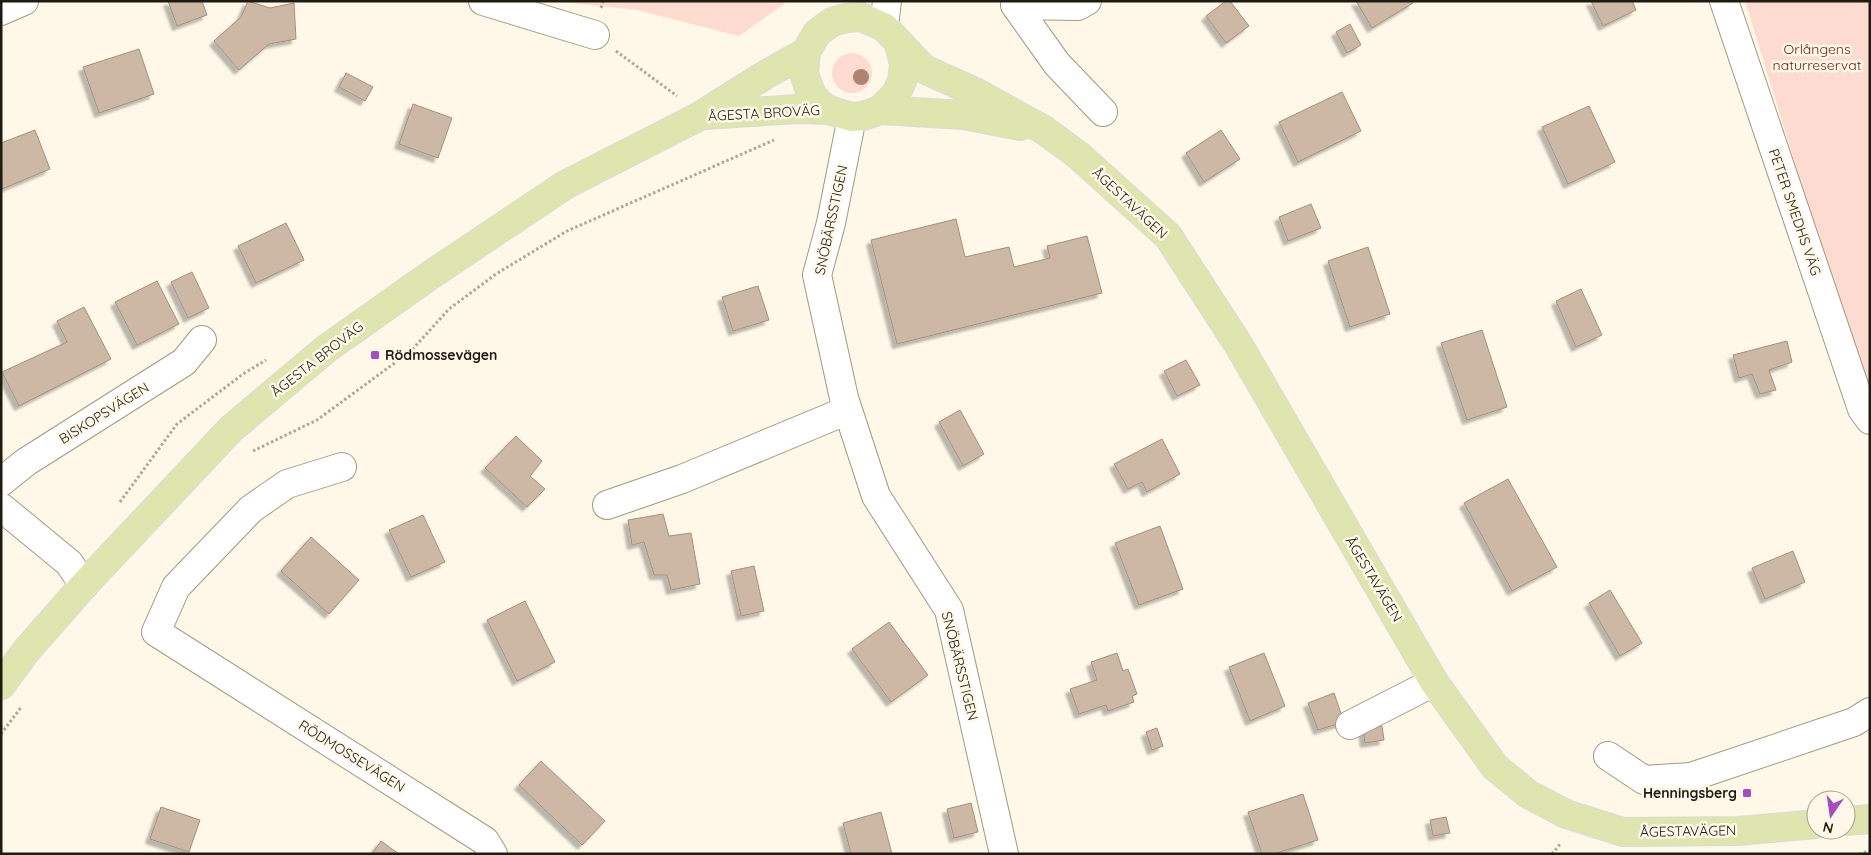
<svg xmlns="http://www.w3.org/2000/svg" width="1871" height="855" font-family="Quicksand,sans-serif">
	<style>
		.green { fill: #fedbd1 }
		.building { fill: #cdb8a5; stroke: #a38f7d; filter: url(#shadow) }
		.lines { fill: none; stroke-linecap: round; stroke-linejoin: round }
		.minor-casing { stroke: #a29981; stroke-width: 30 }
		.major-casing { stroke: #dbdbd9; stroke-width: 30 }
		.path { stroke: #aca799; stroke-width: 3; stroke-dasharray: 2.5 2.5; stroke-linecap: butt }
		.minor { stroke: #fff; stroke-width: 28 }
		.major { stroke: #dfe5af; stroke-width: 28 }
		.tree { fill: #ad8372 }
		.poi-dot { fill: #a54ebb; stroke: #fff8e9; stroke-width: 2 }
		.labels { text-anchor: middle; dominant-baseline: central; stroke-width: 5; stroke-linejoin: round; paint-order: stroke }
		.park-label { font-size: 14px; fill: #6a2410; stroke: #fff8e9 }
		.street-label { font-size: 14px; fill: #1e1b11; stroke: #fff8e9 }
		.poi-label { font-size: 14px; font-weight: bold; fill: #1e1b11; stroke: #fff8e9; text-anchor: start }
	</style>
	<defs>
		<filter id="shadow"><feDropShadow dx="-4.5" dy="4.5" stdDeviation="1" flood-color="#0004"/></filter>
	</defs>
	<rect width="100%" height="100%" fill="#fff8e9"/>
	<path class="green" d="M 554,1 L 786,1 L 783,5 L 739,36 L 637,10 Z
		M 1745,1 L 1870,1 L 1870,394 L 1863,384 Z
		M832 73a20 20 0 1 1 40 0a20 20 0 1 1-40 0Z"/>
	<path class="building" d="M 168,1 L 202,1 L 207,15 L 177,26 Z
		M 248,1 L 270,8 L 294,3 L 296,39 L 269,44 L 239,70 L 214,41 L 241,17 Z
		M 1226,1 L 1230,1 L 1249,26 L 1226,43 L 1206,16 Z
		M 1356,1 L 1412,1 L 1413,3 L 1372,28 Z
		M 1591,1 L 1632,1 L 1636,10 L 1603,26 Z
		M 1350,24 L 1361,45 L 1347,53 L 1336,32 Z
		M 139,49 L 154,94 L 99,113 L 83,67 Z
		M 346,73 L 373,87 L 365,101 L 339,87 Z
		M 1342,92 L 1361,131 L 1298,162 L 1279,122 Z
		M 413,104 L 452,118 L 438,158 L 399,144 Z
		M 1589,106 L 1615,162 L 1568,184 L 1542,127 Z
		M 35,130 L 50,169 L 2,189 L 1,143 Z
		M 1221,130 L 1240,159 L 1204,182 L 1186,153 Z
		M 1311,204 L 1321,228 L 1288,241 L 1279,217 Z
		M 956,219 L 965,257 L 1009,247 L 1014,267 L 1050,258 L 1047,246 L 1087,236 L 1102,293 L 897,344 L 871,240 Z
		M 286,223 L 304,260 L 256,283 L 238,246 Z
		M 1368,247 L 1390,314 L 1350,327 L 1328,261 Z
		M 192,272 L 209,308 L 188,318 L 171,282 Z
		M 157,281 L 179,324 L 137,345 L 115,302 Z
		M 758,286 L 769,320 L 733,331 L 722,297 Z
		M 1581,289 L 1602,335 L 1576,347 L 1556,301 Z
		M 84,307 L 111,359 L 19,406 L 2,372 L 67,342 L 57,321 Z
		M 1482,330 L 1507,407 L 1467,420 L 1441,343 Z
		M 1787,341 L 1792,362 L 1769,370 L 1776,390 L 1760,394 L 1752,374 L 1739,378 L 1733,355 Z
		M 1186,360 L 1200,385 L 1177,396 L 1164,371 Z
		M 960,410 L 984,454 L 963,466 L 939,422 Z
		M 516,436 L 542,461 L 530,476 L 545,489 L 527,507 L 485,468 Z
		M 1162,439 L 1180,474 L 1147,492 L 1142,482 L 1128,489 L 1114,464 Z
		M 1508,479 L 1557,567 L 1512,591 L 1464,503 Z
		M 663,514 L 669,536 L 691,533 L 700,584 L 671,590 L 667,575 L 654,575 L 644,542 L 632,545 L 628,520 Z
		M 423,515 L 445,562 L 411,577 L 389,530 Z
		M 1160,526 L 1183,589 L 1139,605 L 1115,543 Z
		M 311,537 L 359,580 L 329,614 L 281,571 Z
		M 1793,551 L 1805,582 L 1765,599 L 1752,568 Z
		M 754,566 L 764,611 L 741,616 L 731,571 Z
		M 1610,590 L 1642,643 L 1620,656 L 1589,603 Z
		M 525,601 L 555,662 L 517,681 L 487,620 Z
		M 889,622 L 928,675 L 891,702 L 852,649 Z
		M 1117,653 L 1123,671 L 1128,669 L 1137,694 L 1132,696 L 1134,702 L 1108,711 L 1106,705 L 1079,714 L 1070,689 L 1097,680 L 1091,662 Z
		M 1264,653 L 1285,706 L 1250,721 L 1229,667 Z
		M 1334,693 L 1344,722 L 1318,730 L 1308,703 Z
		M 1382,726 L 1384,740 L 1365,743 L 1363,729 Z
		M 1157,728 L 1163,746 L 1152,750 L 1146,732 Z
		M 541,761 L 605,821 L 582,845 L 519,785 Z
		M 1303,794 L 1318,840 L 1274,854 L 1262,854 L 1248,812 Z
		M 971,803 L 978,832 L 954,838 L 947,809 Z
		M 161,807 L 200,820 L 189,852 L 150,839 Z
		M 881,812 L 892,854 L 851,854 L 843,823 Z
		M 1446,817 L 1450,833 L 1433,836 L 1430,820 Z
		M 381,841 L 399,854 L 372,854 Z"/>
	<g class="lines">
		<defs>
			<path id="minor" d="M 483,1 L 595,35
				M 1724,1 L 1862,409 L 1870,420
				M 1015,5 L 1057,64 L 1103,112
				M 1015,5 L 1078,6 L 1087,1
				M 1,11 L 24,1
				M 884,27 L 887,1
				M 852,117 L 831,223 L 817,275 L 844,398 L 876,496 L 949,610 L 1004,854
				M 342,467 L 287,484 L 251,509 L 176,587 L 156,632 L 485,841 L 493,854
				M 1,482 L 26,462 L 184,362 L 202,340
				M 607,505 L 682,479 L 848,410
				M 1,507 L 69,563 L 84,585
				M 1350,725 L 1434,682
				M 1608,756 L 1644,780 L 1691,777 L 1854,722 L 1870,712"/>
			<path id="major" d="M 899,44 L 904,64 L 902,81 L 896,94 L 880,110 L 863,116 L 852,117 L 828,110 L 819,103 L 811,93 L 804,74 L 806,52 L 817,33 L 832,22 L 846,18 L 861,17 L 884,27 L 924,69 L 975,92 L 1044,130 L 1078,155 L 1168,236 L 1238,344 L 1434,682 L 1495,767 L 1528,794 L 1566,814 L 1623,832 L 1739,831 L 1816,824
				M 880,110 L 964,115 L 1020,126
				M 705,115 L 796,109 L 828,110
				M 1,685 L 26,651 L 84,585 L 231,429 L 326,349 L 432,274 L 565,185 L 700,116 L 765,75 L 806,52
				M 1846,821 L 1870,819"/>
		</defs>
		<use href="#minor" class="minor-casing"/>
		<use href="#major" class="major-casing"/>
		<path class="path" d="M 601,8 L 603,1
			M 616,51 L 677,96
			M 253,451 L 317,420 L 411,351 L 449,309 L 496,274 L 567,231 L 774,140
			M 120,502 L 177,424 L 243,374 L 266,360
			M 1,734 L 22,706
			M 1552,854 L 1561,843
			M 1859,854 L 1870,851"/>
		<use href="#minor" class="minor"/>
		<use href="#major" class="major"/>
	</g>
	<circle class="tree" cx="861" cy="77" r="8"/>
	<g class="poi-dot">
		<rect x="370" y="350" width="10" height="10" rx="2.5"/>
		<rect x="1742" y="788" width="10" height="10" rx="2.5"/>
	</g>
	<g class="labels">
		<g class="park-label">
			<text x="1817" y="49">Orlångens<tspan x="1817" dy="16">naturreservat</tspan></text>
		</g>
		<g class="street-label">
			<text transform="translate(764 113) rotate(-3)">ÅGESTA BROVÄG</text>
			<text transform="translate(1130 203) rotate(43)">ÅGESTAVÄGEN</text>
			<text transform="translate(1795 212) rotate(71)">PETER SMEDHS VÄG</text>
			<text transform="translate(831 220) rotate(-78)">SNÖBÄRSSTIGEN</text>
			<text transform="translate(317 359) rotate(-38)">ÅGESTA BROVÄG</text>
			<text transform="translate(104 413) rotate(-32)">BISKOPSVÄGEN</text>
			<text transform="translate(1374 579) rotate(59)">ÅGESTAVÄGEN</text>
			<text transform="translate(960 666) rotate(76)">SNÖBÄRSSTIGEN</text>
			<text transform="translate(352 756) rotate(32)">RÖDMOSSEVÄGEN</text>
			<text transform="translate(1688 831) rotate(-1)">ÅGESTAVÄGEN</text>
		</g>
		<g class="poi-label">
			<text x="385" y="355">Rödmossevägen</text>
			<text x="1737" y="793" text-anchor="end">Henningsberg</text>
		</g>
	</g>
	<rect width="1871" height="855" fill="none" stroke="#1e1b11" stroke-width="5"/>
	<g transform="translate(1831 815) rotate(193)"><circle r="24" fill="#fff8e9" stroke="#a5a093"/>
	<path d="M0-4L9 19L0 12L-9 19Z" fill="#a54ebb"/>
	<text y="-8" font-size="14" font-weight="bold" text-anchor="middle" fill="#1e1b11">N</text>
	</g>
</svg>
